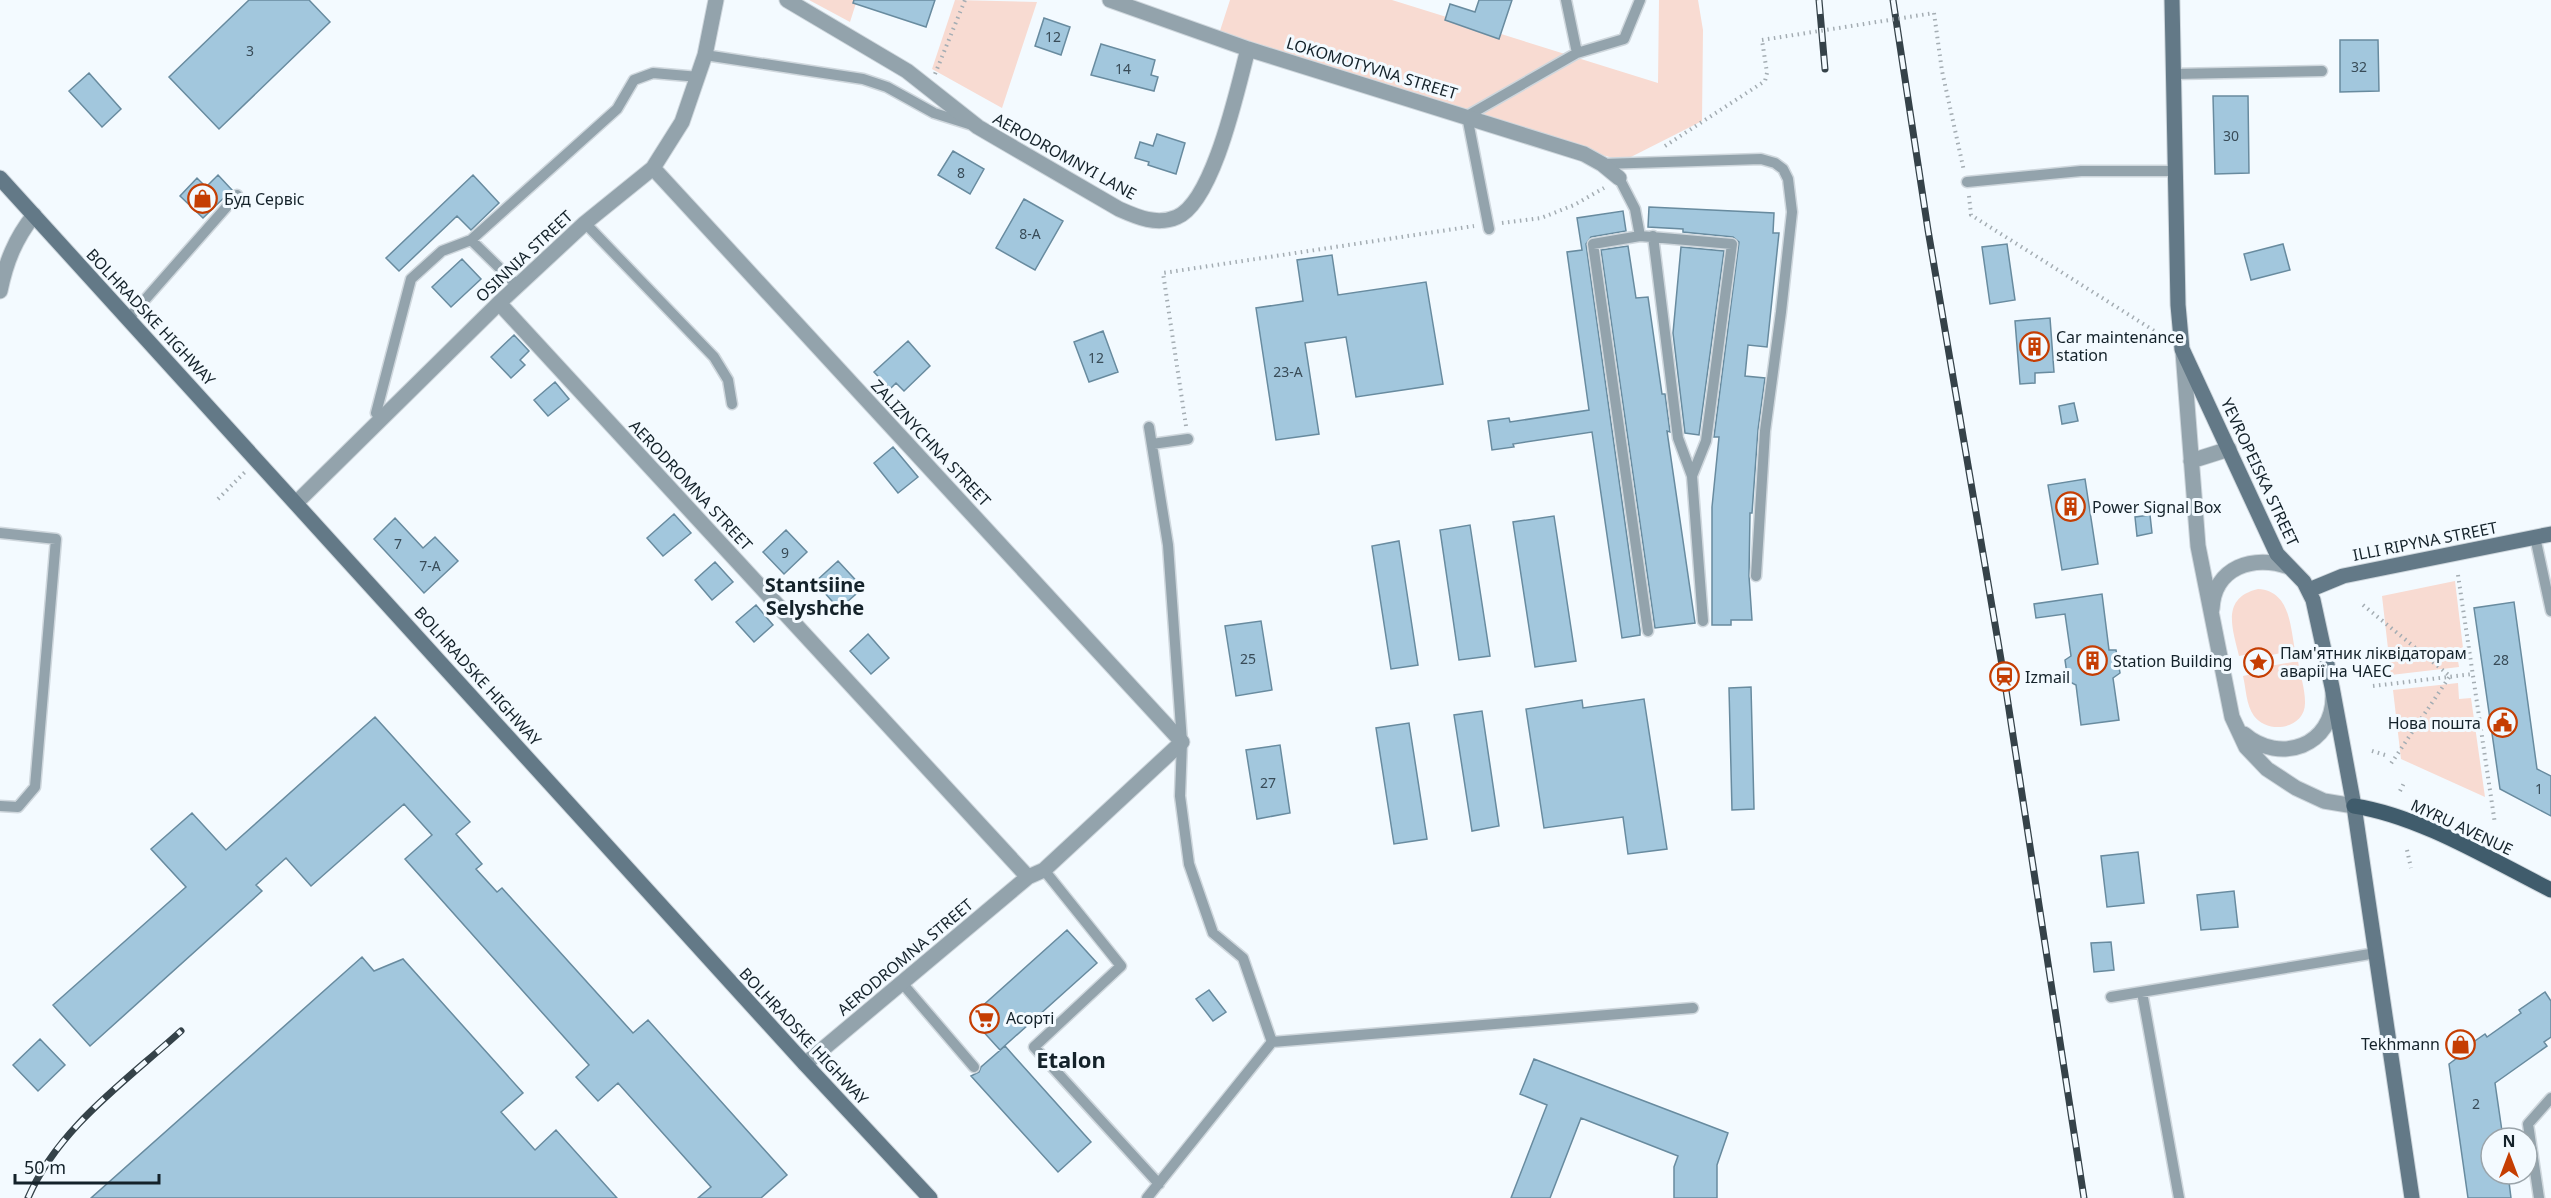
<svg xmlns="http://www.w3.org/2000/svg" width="2551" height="1198" font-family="'Noto Sans',sans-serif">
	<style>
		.green { fill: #f8dbd2 }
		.building { fill: #a2c7dd; stroke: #688b9f; stroke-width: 1.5 }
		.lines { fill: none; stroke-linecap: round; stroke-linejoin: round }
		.service-casing { stroke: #cfd7dd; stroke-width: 13 }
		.minor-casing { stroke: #cfd7dd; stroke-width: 17 }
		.tertiary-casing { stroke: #cfd7dd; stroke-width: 17 }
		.secondary-casing { stroke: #cfd7dd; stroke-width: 17 }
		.primary-casing { stroke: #cfd7dd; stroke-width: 17 }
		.path { stroke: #a4adb3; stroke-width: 4; stroke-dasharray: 1.5 4.5; stroke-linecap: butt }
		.service { stroke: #93a3ac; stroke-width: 10 }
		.minor { stroke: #93a3ac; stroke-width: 15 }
		.tertiary { stroke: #93a3ac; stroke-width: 15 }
		.secondary { stroke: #637987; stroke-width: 15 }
		.primary { stroke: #405c6c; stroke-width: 15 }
		.rail-casing { stroke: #354249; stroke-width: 7 }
		.rail { stroke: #f3faff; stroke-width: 4.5; stroke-dasharray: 14; stroke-linecap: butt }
		.path-bridge { stroke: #a4adb3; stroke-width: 4; stroke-dasharray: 1.5 4.5; stroke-linecap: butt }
		.labels { text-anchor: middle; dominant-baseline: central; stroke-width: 6; stroke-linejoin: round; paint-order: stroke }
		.number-label { font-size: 14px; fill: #384b57 }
		.street-label { font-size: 16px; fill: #14222a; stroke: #f3faff }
		.poi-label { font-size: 16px; fill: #14222a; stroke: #f3faff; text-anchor: start }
		.quarter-label { font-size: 20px; font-weight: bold; fill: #14222a; stroke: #f3faff }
		.district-label { font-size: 22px; font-weight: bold; fill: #14222a; stroke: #f3faff }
	</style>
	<rect width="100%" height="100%" fill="#f3faff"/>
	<path class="green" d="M 809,0 L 857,0 L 850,22 Z
		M 955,0 L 1037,2 L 1002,108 L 932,69 Z
		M 1230,0 L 1392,0 L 1658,83 L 1659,0 L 1698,0 L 1703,30 L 1702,121 L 1623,161 L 1467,116 L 1218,37 Z
		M 2455,581 L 2463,648 L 2456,648 L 2459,667 L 2391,675 L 2382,596 Z
		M 2258,589 C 2290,591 2290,625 2295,650 L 2267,656 L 2266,651 L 2239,656 C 2233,630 2220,598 2258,589 Z
		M 2298,661 C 2300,674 2305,689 2305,702 C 2306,729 2268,735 2254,716 C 2246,705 2246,688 2243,676 L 2270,670 L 2270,666 Z
		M 2458,683 L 2459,699 L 2471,698 L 2485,797 L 2401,759 L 2393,690 Z"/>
	<path class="building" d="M 249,0 L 309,0 L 330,22 L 219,129 L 169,77 Z
		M 854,0 L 935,0 L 926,27 L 853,3 Z
		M 1479,0 L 1512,0 L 1499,39 L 1445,20 L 1450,4 L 1475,12 Z
		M 1044,18 L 1070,27 L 1061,55 L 1035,46 Z
		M 2340,40 L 2378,40 L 2379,91 L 2340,92 Z
		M 1101,44 L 1155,60 L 1151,75 L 1158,77 L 1154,91 L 1091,75 Z
		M 89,73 L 121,109 L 102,127 L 69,91 Z
		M 2213,96 L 2248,96 L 2249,173 L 2215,174 Z
		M 1157,134 L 1185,143 L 1176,174 L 1148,165 L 1149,162 L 1135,158 L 1140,142 L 1153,146 Z
		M 953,151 L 984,169 L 970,194 L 938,175 Z
		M 218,175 L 232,190 L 203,218 L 180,196 L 197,178 L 206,187 Z
		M 473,175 L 499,203 L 471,230 L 457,216 L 399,271 L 386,258 Z
		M 1024,199 L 1063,221 L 1035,270 L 996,248 Z
		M 1649,207 L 1774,213 L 1773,233 L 1779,233 L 1767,347 L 1748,345 L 1745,376 L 1765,378 L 1758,430 L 1752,513 L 1750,513 L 1749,576 L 1752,620 L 1731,620 L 1731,625 L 1712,625 L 1712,507 L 1719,437 L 1714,437 L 1739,242 L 1733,237 L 1683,232 L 1683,229 L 1648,227 Z
		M 1623,211 L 1626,231 L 1591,237 L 1586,244 L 1640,630 L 1640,635 L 1622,638 L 1592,432 L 1513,444 L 1514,447 L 1492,450 L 1488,421 L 1509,418 L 1510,422 L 1589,410 L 1567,252 L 1582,250 L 1577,218 Z
		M 2007,244 L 2015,300 L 1990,304 L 1982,247 Z
		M 2283,244 L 2290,270 L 2251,280 L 2244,254 Z
		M 1628,246 L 1636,298 L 1648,297 L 1662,394 L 1665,394 L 1670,432 L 1667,431 L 1695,623 L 1655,628 L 1601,250 Z
		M 1681,247 L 1724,251 L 1699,435 L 1685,433 L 1673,333 Z
		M 1332,255 L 1338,295 L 1426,282 L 1443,384 L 1356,397 L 1346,337 L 1305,343 L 1319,434 L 1276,440 L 1256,308 L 1303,301 L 1297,260 Z
		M 462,259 L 481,279 L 451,307 L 432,287 Z
		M 2050,318 L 2054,372 L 2035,373 L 2035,383 L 2020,384 L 2015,321 Z
		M 1103,331 L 1118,372 L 1089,382 L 1074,342 Z
		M 514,335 L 529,351 L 520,360 L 525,365 L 511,378 L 491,357 Z
		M 908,341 L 930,366 L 904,391 L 896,383 L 890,389 L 874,372 Z
		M 555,382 L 569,399 L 548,416 L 534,400 Z
		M 2074,403 L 2078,421 L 2062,424 L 2059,406 Z
		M 893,447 L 918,477 L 898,493 L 874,463 Z
		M 2085,479 L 2098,564 L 2062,570 L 2048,485 Z
		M 674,514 L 691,533 L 663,556 L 647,538 Z
		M 2150,515 L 2152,533 L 2137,536 L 2135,517 Z
		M 1554,516 L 1576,661 L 1535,667 L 1513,522 Z
		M 395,518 L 423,548 L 435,537 L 458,561 L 424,593 L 374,539 Z
		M 1470,525 L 1490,656 L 1459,660 L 1440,530 Z
		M 786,530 L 807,552 L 784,574 L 763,552 Z
		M 1399,541 L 1418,665 L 1391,669 L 1372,546 Z
		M 838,561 L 863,588 L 839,609 L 815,582 Z
		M 715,562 L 733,582 L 712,600 L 695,580 Z
		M 2102,594 L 2109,650 L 2116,650 L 2120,673 L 2113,678 L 2119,720 L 2081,725 L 2076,685 L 2068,681 L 2065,660 L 2071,656 L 2065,614 L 2036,618 L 2034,604 Z
		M 2514,602 L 2537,769 L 2551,776 L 2551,816 L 2500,789 L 2474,608 Z
		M 756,605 L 773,625 L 754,642 L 736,622 Z
		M 1261,621 L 1272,690 L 1236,696 L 1225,626 Z
		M 868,634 L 889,658 L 871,674 L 850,651 Z
		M 1751,687 L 1754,809 L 1732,810 L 1729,688 Z
		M 1644,699 L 1667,849 L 1628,854 L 1623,817 L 1544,828 L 1526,709 L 1582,700 L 1583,708 Z
		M 1482,711 L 1499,826 L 1472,831 L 1454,715 Z
		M 375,717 L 470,822 L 456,834 L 482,864 L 476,869 L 497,892 L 502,888 L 633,1033 L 648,1020 L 787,1175 L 761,1198 L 698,1198 L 711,1187 L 618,1083 L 598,1101 L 576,1077 L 589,1065 L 405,859 L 432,835 L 404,804 L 311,886 L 286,858 L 256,885 L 262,891 L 90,1046 L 53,1005 L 186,887 L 151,849 L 192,813 L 226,850 Z
		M 1409,723 L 1427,839 L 1394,844 L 1376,728 Z
		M 1280,745 L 1290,813 L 1257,819 L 1246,750 Z
		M 2138,852 L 2144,903 L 2107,907 L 2101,856 Z
		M 2234,891 L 2238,927 L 2201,930 L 2197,895 Z
		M 1067,930 L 1097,963 L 1000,1050 L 970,1017 Z
		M 2111,942 L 2114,970 L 2094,972 L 2091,943 Z
		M 362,957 L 374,971 L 403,959 L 523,1093 L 501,1112 L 535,1150 L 556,1130 L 617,1198 L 91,1198 Z
		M 1209,990 L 1226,1012 L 1213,1021 L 1196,999 Z
		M 2545,992 L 2551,1001 L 2551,1037 L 2544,1042 L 2547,1046 L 2495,1083 L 2503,1138 L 2491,1138 L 2491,1174 L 2508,1174 L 2511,1198 L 2468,1198 L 2449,1064 L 2461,1055 L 2459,1052 L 2485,1034 L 2487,1037 L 2521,1013 L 2519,1010 Z
		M 40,1039 L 65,1065 L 38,1091 L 13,1065 Z
		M 1005,1046 L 1091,1142 L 1058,1172 L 971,1076 L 979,1072 L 981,1067 Z
		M 1534,1059 L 1728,1133 L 1717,1165 L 1717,1198 L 1674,1198 L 1674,1167 L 1678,1156 L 1581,1118 L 1550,1198 L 1511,1198 L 1547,1105 L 1520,1094 Z"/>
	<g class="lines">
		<defs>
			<path id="service" d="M 1566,0 L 1577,53
				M 705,55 L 863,79 L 887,87 L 934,113 L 969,124
				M 2174,74 L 2322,71
				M 1602,164 L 1761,159 L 1775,163 L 1783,169 L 1788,179 L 1792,212 L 1781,312 L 1765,431 L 1756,576
				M 1619,178 L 1635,209 L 1640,236
				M 1967,182 L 2081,171 L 2176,171
				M 585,223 L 714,357 L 728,380 L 732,404
				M 1489,229 L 1467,116 L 1577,53 L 1624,39 L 1640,0
				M 1653,236 L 1678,438 L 1692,476 L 1703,621
				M 471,240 L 617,109 L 634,80 L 653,73 L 699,77
				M 128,319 L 237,195
				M 382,419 L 376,413 L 411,279 L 442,251 L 471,240 L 518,286
				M 1149,427 L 1168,545 L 1182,742 L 1180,796 L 1189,864 L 1213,933 L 1243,958 L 1272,1042
				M 1152,444 L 1188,439
				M 0,533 L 56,539 L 35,787 L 18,807 L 0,806
				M 2535,537 L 2551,611
				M 1648,631 L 1593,244 L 1640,236 L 1732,244 L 1706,441 L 1692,476
				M 1044,870 L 1121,966 L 1034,1047 L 1159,1184
				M 902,983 L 974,1067
				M 2142,992 L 2179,1198
				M 2111,997 L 2376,953
				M 1147,1198 L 1272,1042 L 1693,1008
				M 2539,1198 L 2528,1124 L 2551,1098"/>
			<path id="minor" d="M 787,0 L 907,71 L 978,127 L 1119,209 C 1137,217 1157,226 1177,217 C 1214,201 1238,86 1248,49
				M 1110,0 L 1248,49 L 1584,154 L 1602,164 L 1619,178
				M 653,168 L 1182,742 L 1044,870 L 1028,877 L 805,1064
				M 499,303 L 1028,877
				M 296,503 L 499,303 L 585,223 L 653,168 L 682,122 L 705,55 L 716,0"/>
			<path id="tertiary" d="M 0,291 C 6,262 15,239 34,215
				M 2183,352 L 2198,546 L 2232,717 L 2246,747 L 2267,769 L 2296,788 L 2324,801 L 2354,806
				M 2191,461 L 2229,449
				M 2212,609 C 2214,567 2254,554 2289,567
				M 2244,734 C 2280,765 2334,746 2333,695"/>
			<path id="secondary" d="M 2172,0 L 2178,305 L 2182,349 L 2277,554 L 2304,582 L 2313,600 L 2332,687 L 2354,806 L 2412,1198
				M 0,178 L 805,1064 L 930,1198
				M 2309,590 L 2343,576 L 2551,534"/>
			<path id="primary" d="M 2354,806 C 2420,816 2491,860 2551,890"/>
		</defs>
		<use href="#service" class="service-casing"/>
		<use href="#minor" class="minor-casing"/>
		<use href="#tertiary" class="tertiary-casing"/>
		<use href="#secondary" class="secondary-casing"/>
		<use href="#primary" class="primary-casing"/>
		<path class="path" d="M 1934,13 L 1942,71 L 1964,171
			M 935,74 L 965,0
			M 1665,146 L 1765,81 L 1767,73 L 1762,40
			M 1969,196 L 1971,215 L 2164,337
			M 1502,223 L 1541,218 L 1574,205 L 1604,188
			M 1186,426 L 1163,273 L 1474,226
			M 218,499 L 245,472
			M 2458,575 L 2495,824
			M 2363,605 L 2450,676 L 2390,765
			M 2373,686 L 2473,674
			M 2372,751 L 2385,755
			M 2400,791 L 2405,781
			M 2407,850 L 2411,868"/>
		<use href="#service" class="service"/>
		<use href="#minor" class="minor"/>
		<use href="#tertiary" class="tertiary"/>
		<use href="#secondary" class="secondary"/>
		<use href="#primary" class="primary"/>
		<defs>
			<path id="rail" d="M 1819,0 L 1825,69
				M 1893,0 L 1928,230 L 2004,677 L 2084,1198
				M 28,1198 C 58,1128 126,1081 181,1031"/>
		</defs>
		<use href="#rail" class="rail-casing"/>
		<use href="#rail" class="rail"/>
		<path class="path-bridge" d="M 1762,40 L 1934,13"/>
	</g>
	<defs>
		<symbol id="shop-ring" viewBox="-11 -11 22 22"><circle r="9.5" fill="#f3faff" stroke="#c53e03" stroke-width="1.5"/><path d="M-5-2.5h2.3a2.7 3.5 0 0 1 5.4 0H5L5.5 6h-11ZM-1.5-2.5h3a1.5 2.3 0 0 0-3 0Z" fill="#c53e03"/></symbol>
		<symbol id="building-ring" viewBox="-11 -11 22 22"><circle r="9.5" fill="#f3faff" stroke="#c53e03" stroke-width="1.5"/><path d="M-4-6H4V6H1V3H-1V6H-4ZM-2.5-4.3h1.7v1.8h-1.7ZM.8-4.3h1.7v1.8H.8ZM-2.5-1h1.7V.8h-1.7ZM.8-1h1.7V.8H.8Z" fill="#c53e03"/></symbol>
		<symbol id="sight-ring" viewBox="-11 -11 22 22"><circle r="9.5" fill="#f3faff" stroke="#c53e03" stroke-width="1.5"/><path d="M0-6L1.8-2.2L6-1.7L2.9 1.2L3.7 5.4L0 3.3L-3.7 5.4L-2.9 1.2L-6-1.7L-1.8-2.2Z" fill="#c53e03"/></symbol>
		<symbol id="station-ring" viewBox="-11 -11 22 22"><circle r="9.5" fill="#f3faff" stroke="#c53e03" stroke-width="1.5"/><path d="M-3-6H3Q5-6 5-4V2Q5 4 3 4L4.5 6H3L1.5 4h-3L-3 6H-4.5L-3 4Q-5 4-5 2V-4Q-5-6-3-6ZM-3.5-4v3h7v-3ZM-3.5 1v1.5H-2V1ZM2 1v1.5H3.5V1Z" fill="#c53e03"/></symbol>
		<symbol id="civic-ring" viewBox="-11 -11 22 22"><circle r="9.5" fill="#f3faff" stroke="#c53e03" stroke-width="1.5"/><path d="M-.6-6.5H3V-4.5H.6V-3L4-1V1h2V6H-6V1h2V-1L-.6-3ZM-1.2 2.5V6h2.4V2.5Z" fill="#c53e03"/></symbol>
		<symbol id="supermarket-ring" viewBox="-11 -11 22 22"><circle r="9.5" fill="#f3faff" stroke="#c53e03" stroke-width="1.5"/><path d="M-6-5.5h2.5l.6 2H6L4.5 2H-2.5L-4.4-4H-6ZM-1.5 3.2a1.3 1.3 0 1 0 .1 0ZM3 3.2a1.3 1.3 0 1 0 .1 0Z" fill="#c53e03"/></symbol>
	</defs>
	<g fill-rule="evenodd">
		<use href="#shop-ring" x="186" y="182" width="33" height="33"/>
		<use href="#building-ring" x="2018" y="330" width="33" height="33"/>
		<use href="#building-ring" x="2054" y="490" width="33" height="33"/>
		<use href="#building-ring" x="2076" y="644" width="33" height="33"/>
		<use href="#sight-ring" x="2242" y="646" width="33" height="33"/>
		<use href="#station-ring" x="1988" y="660" width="33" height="33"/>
		<use href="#civic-ring" x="2486" y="706" width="33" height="33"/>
		<use href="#supermarket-ring" x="968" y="1002" width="33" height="33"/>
		<use href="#shop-ring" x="2444" y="1028" width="33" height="33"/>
	</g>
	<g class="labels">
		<g class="number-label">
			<text x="1053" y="36">12</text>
			<text x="250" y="50">3</text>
			<text x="2359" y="66">32</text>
			<text x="1123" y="68">14</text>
			<text x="2231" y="135">30</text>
			<text x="961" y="172">8</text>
			<text x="1030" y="233">8-А</text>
			<text x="1096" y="357">12</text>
			<text x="1288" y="371">23-А</text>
			<text x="398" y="543">7</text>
			<text x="785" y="552">9</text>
			<text x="430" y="565">7-А</text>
			<text x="1248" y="658">25</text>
			<text x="2501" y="659">28</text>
			<text x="1268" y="782">27</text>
			<text x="2539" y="788">1</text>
			<text x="2476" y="1103">2</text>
		</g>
		<g class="street-label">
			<text transform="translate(1372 68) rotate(17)">LOKOMOTYVNA STREET</text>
			<text transform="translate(1065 156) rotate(29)">AERODROMNYI LANE</text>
			<text transform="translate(524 256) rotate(-43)">OSINNIA STREET</text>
			<text transform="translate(151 317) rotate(47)">BOLHRADSKE HIGHWAY</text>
			<text transform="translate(931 443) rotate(47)">ZALIZNYCHNA STREET</text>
			<text transform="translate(2260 472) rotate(65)">YEVROPEISKA STREET</text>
			<text transform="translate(691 485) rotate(47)">AERODROMNA STREET</text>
			<text transform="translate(2425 541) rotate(-11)">ILLI RIPYNA STREET</text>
			<text transform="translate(478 676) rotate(48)">BOLHRADSKE HIGHWAY</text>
			<text transform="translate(2462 827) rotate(25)">MYRU AVENUE</text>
			<text transform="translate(905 957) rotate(-40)">AERODROMNA STREET</text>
			<text transform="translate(804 1036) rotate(47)">BOLHRADSKE HIGHWAY</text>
		</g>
		<g class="poi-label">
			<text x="224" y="199">Буд Сервіс</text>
			<text x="2056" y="337">Car maintenance<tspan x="2056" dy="18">station</tspan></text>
			<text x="2092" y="507">Power Signal Box</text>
			<text x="2280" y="653">Пам'ятник ліквідаторам<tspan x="2280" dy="18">аварії на ЧАЕС</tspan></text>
			<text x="2113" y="661">Station Building</text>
			<text x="2025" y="677">Izmail</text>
			<text x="2481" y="723" text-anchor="end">Нова пошта</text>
			<text x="1006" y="1018">Асорті</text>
			<text x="2440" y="1044" text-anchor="end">Tekhmann</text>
		</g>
		<g class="quarter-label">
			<text x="815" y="584">Stantsiine<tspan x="815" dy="23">Selyshche</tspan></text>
		</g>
		<g class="district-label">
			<text x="1071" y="1059">Etalon</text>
		</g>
	</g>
	<g transform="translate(2509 1156)"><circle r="28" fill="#f3faff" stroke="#9aa4aa" stroke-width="1.5"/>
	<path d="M0-4.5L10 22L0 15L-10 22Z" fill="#c53e03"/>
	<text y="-9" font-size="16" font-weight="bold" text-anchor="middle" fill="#14222a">N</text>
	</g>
	<path d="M15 1174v9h144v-9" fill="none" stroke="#14222a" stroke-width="3"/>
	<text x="24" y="1174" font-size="18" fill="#14222a" stroke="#f3faff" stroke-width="4.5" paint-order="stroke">50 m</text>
</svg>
